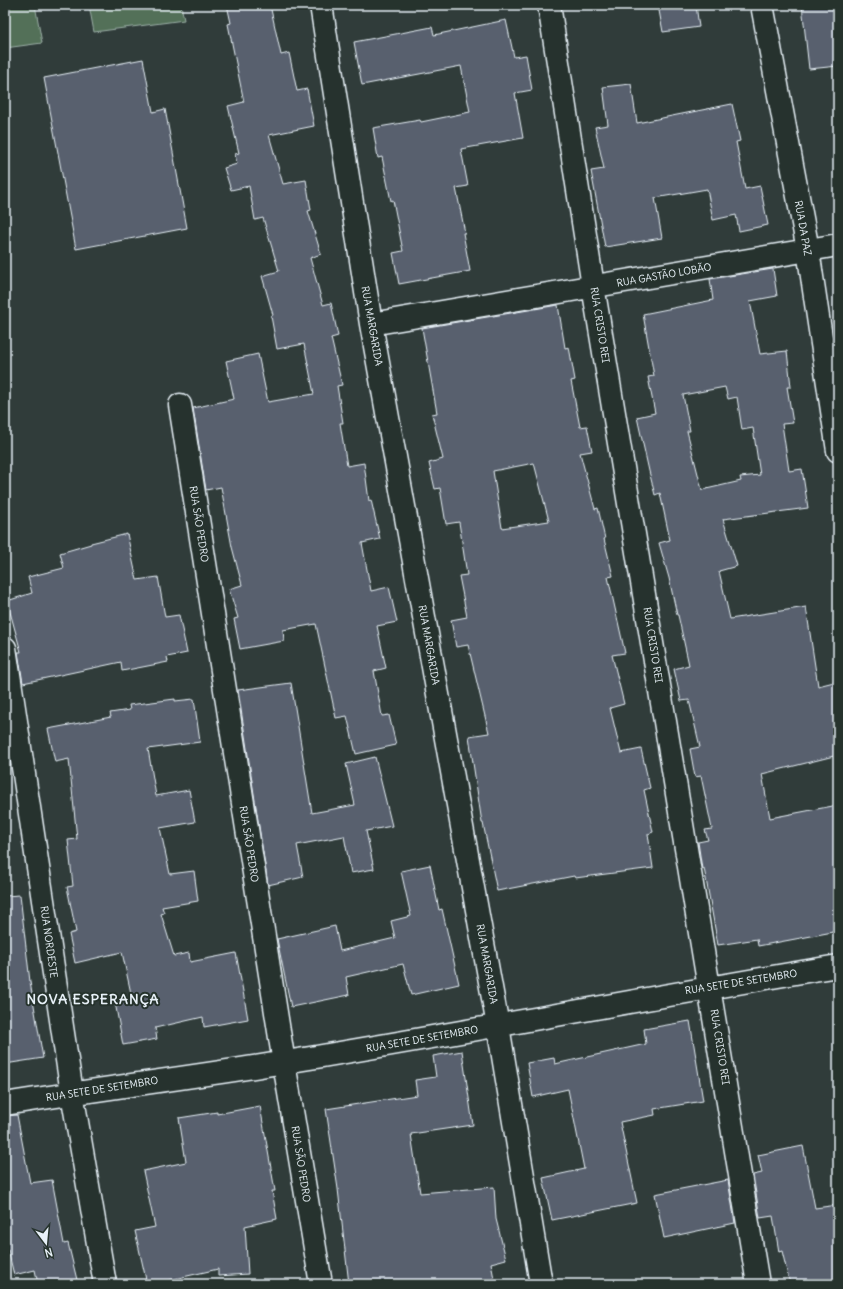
<svg xmlns="http://www.w3.org/2000/svg" width="843" height="1289" font-family="Delius,sans-serif">
	<style>
		.green { fill: #527058; stroke: #9db0a8 }
		.building { fill: #58606e; stroke: #e8f1f8; fill-rule: evenodd }
		.lines { fill: none; stroke-linecap: round; stroke-linejoin: round }
		.minor-casing { stroke: #e8f1f8; stroke-width: 25 }
		.minor { stroke: #26332d; stroke-width: 22 }
		.labels { text-anchor: middle; dominant-baseline: central; stroke-width: 4; stroke-linejoin: round; paint-order: stroke }
		.street-label { font-size: 10px; fill: #e8f1f8; stroke: #26332d }
		.district-label { font-size: 14px; font-weight: bold; letter-spacing: 1px; fill: #e8f1f8; stroke: #26332d }
	</style>
	<rect width="100%" height="100%" fill="#303c3a"/>
	<filter id="ink" filterUnits="userSpaceOnUse"><feTurbulence type="fractalNoise" baseFrequency=".025" numOctaves="2"/><feDisplacementMap in="SourceGraphic" scale="8" xChannelSelector="R" yChannelSelector="G"/><feConvolveMatrix kernelMatrix="1 2 1 2 8 2 1 2 1" color-interpolation-filters="sRGB"/></filter>
	<g filter="url(#ink)">
		<path class="green" d="M 5,5 L 35,5 L 42,43 L 5,48 Z
			M 89,5 L 181,5 L 184,20 L 94,32 Z"/>
		<path class="building" d="M 227,5 L 270,5 L 281,55 L 289,53 L 297,91 L 307,89 L 314,126 L 269,135 L 283,184 L 306,180 L 311,210 L 308,211 L 321,254 L 310,258 L 323,305 L 331,303 L 338,336 L 331,338 L 342,385 L 337,386 L 343,423 L 340,423 L 347,466 L 364,463 L 369,501 L 371,500 L 380,539 L 362,543 L 371,591 L 389,587 L 397,622 L 377,626 L 386,668 L 374,671 L 382,716 L 389,715 L 396,745 L 356,754 L 347,716 L 336,718 L 316,624 L 283,630 L 284,641 L 240,649 L 234,619 L 238,618 L 229,589 L 242,585 L 232,547 L 221,487 L 206,490 L 193,408 L 234,399 L 226,361 L 258,354 L 268,402 L 314,394 L 304,344 L 277,349 L 271,316 L 273,315 L 262,276 L 279,271 L 263,218 L 255,220 L 249,186 L 231,190 L 224,168 L 237,164 L 235,154 L 239,153 L 228,106 L 244,102 L 228,24 L 231,23 Z
			M 658,5 L 696,5 L 699,27 L 663,32 Z
			M 802,5 L 838,5 L 838,66 L 809,69 Z
			M 506,20 L 514,57 L 526,55 L 532,90 L 515,93 L 523,138 L 461,149 L 468,186 L 456,188 L 465,233 L 463,233 L 470,271 L 399,284 L 393,253 L 403,251 L 393,200 L 391,201 L 382,157 L 378,158 L 373,128 L 420,120 L 421,122 L 470,112 L 461,66 L 362,85 L 354,42 L 432,27 L 434,35 Z
			M 143,59 L 153,112 L 165,109 L 187,228 L 76,249 L 44,78 Z
			M 631,84 L 637,123 L 732,104 L 740,141 L 736,142 L 745,189 L 760,186 L 768,225 L 739,231 L 736,215 L 713,220 L 707,189 L 655,198 L 662,238 L 605,247 L 591,171 L 604,169 L 595,127 L 608,125 L 603,87 Z
			M 773,269 L 777,296 L 750,301 L 760,354 L 787,351 L 791,387 L 787,387 L 793,423 L 782,424 L 789,471 L 802,469 L 808,508 L 723,519 L 737,566 L 719,571 L 730,619 L 806,607 L 818,686 L 838,681 L 838,755 L 762,774 L 770,818 L 838,805 L 838,931 L 758,946 L 757,939 L 718,945 L 704,868 L 702,869 L 698,842 L 708,840 L 705,830 L 712,829 L 701,776 L 695,777 L 690,749 L 700,747 L 689,700 L 681,701 L 674,669 L 689,665 L 678,615 L 677,615 L 669,578 L 659,543 L 670,540 L 660,493 L 655,495 L 649,471 L 637,417 L 655,413 L 648,377 L 654,376 L 643,314 L 713,300 L 710,279 ZM 725,387 L 728,399 L 737,397 L 742,430 L 753,428 L 760,475 L 740,477 L 741,481 L 702,490 L 687,431 L 690,431 L 683,395 Z
			M 558,305 L 565,348 L 569,347 L 575,380 L 571,381 L 580,427 L 587,426 L 592,451 L 580,453 L 595,509 L 598,508 L 605,539 L 604,539 L 613,576 L 608,577 L 625,653 L 612,655 L 624,704 L 610,708 L 621,753 L 641,749 L 650,788 L 644,790 L 653,832 L 648,834 L 653,868 L 575,878 L 574,876 L 497,891 L 483,823 L 482,823 L 469,736 L 489,733 L 468,645 L 456,647 L 451,620 L 467,617 L 459,576 L 467,575 L 459,522 L 446,524 L 440,488 L 435,489 L 429,463 L 443,459 L 432,414 L 437,413 L 422,328 ZM 534,463 L 549,521 L 502,528 L 493,471 Z
			M 127,534 L 137,580 L 158,577 L 165,617 L 179,615 L 187,653 L 167,657 L 168,662 L 122,671 L 121,662 L 23,683 L 18,652 L 21,652 L 7,601 L 32,593 L 28,577 L 64,568 L 60,553 L 91,544 L 91,543 Z
			M 291,683 L 312,813 L 355,805 L 346,764 L 375,757 L 392,826 L 366,831 L 374,869 L 351,873 L 344,836 L 297,845 L 303,877 L 268,885 L 238,690 Z
			M 175,699 L 175,701 L 194,699 L 200,742 L 148,749 L 156,796 L 189,790 L 195,822 L 160,828 L 170,874 L 194,871 L 198,901 L 162,907 L 164,913 L 161,914 L 174,956 L 189,953 L 190,962 L 236,953 L 248,1019 L 204,1027 L 203,1017 L 155,1028 L 157,1039 L 123,1045 L 115,1002 L 132,998 L 122,952 L 75,963 L 69,934 L 76,932 L 67,887 L 73,886 L 68,840 L 77,839 L 69,759 L 55,762 L 48,729 L 111,717 L 110,713 L 130,710 L 129,705 Z
			M 430,865 L 439,910 L 442,909 L 459,984 L 411,995 L 403,964 L 346,977 L 349,995 L 291,1007 L 277,939 L 335,926 L 340,951 L 395,938 L 391,921 L 411,916 L 401,871 Z
			M 20,895 L 30,982 L 43,1058 L 5,1064 L 5,997 L 9,996 L 5,959 L 5,896 Z
			M 690,1021 L 703,1101 L 654,1109 L 655,1115 L 620,1122 L 637,1203 L 552,1220 L 543,1178 L 584,1169 L 568,1089 L 533,1097 L 527,1063 L 554,1058 L 555,1064 L 646,1044 L 644,1029 Z
			M 462,1051 L 473,1125 L 411,1134 L 420,1193 L 494,1187 L 496,1219 L 506,1259 L 491,1263 L 495,1284 L 349,1284 L 338,1189 L 326,1109 L 417,1095 L 415,1080 L 436,1077 L 433,1056 Z
			M 260,1106 L 275,1191 L 272,1191 L 277,1219 L 245,1226 L 248,1274 L 218,1276 L 218,1269 L 152,1284 L 147,1284 L 135,1231 L 155,1227 L 143,1171 L 186,1162 L 179,1118 L 217,1112 L 217,1114 Z
			M 17,1115 L 30,1183 L 52,1180 L 64,1244 L 68,1243 L 78,1284 L 38,1284 L 35,1270 L 14,1275 L 8,1250 L 5,1251 L 5,1116 Z
			M 803,1146 L 815,1208 L 838,1205 L 838,1284 L 790,1284 L 782,1251 L 779,1252 L 773,1216 L 760,1218 L 753,1175 L 762,1173 L 758,1155 Z
			M 728,1180 L 735,1223 L 664,1238 L 655,1194 Z"/>
		<g class="lines">
			<defs>
				<path id="minor" d="M 321,5 L 371,324 L 498,1026 L 541,1284
					M 549,5 L 593,286 L 758,1284
					M 762,5 L 808,250 L 838,451
					M 371,324 L 838,245
					M 180,405 L 284,1063 L 321,1284
					M 5,648 L 72,1093 L 105,1284
					M 5,1104 C 99,1089 193,1077 286,1062 C 470,1032 654,996 838,966"/>
			</defs>
			<use href="#minor" class="minor-casing"/>
			<use href="#minor" class="minor"/>
		</g>
	</g>
	<g class="labels">
		<g class="street-label">
			<text transform="translate(803 228) rotate(80)">RUA DA PAZ</text>
			<text transform="translate(664 275) rotate(-10)">RUA GASTÃO LOBÃO</text>
			<text transform="translate(600 325) rotate(81)">RUA CRISTO REI</text>
			<text transform="translate(372 326) rotate(80)">RUA MARGARIDA</text>
			<text transform="translate(199 524) rotate(81)">RUA SÃO PEDRO</text>
			<text transform="translate(429 645) rotate(80)">RUA MARGARIDA</text>
			<text transform="translate(653 645) rotate(81)">RUA CRISTO REI</text>
			<text transform="translate(249 844) rotate(81)">RUA SÃO PEDRO</text>
			<text transform="translate(49 942) rotate(82)">RUA NORDESTE</text>
			<text transform="translate(487 964) rotate(80)">RUA MARGARIDA</text>
			<text transform="translate(741 982) rotate(-9)">RUA SETE DE SETEMBRO</text>
			<text transform="translate(422 1039) rotate(-10)">RUA SETE DE SETEMBRO</text>
			<text transform="translate(720 1047) rotate(81)">RUA CRISTO REI</text>
			<text transform="translate(102 1089) rotate(-9)">RUA SETE DE SETEMBRO</text>
			<text transform="translate(301 1164) rotate(81)">RUA SÃO PEDRO</text>
		</g>
		<g class="district-label">
			<text x="93" y="999">NOVA ESPERANÇA</text>
		</g>
	</g>
	<rect width="843" height="1289" fill="none" stroke="#26332d" stroke-width="20"/>
	<rect x="10" y="10" width="823" height="1269" fill="none" stroke="#e8f1f8" stroke-width="1.5" filter="url(#ink)"/>
	<g transform="translate(46 1243) rotate(164)" stroke="#26332d" stroke-width="3" paint-order="stroke">
	<path d="M0-3L7 15L0 10L-7 15Z" fill="#e8f1f8"/>
	<text y="-6" font-size="11" font-weight="bold" text-anchor="middle" fill="#e8f1f8">N</text>
	</g>
</svg>
